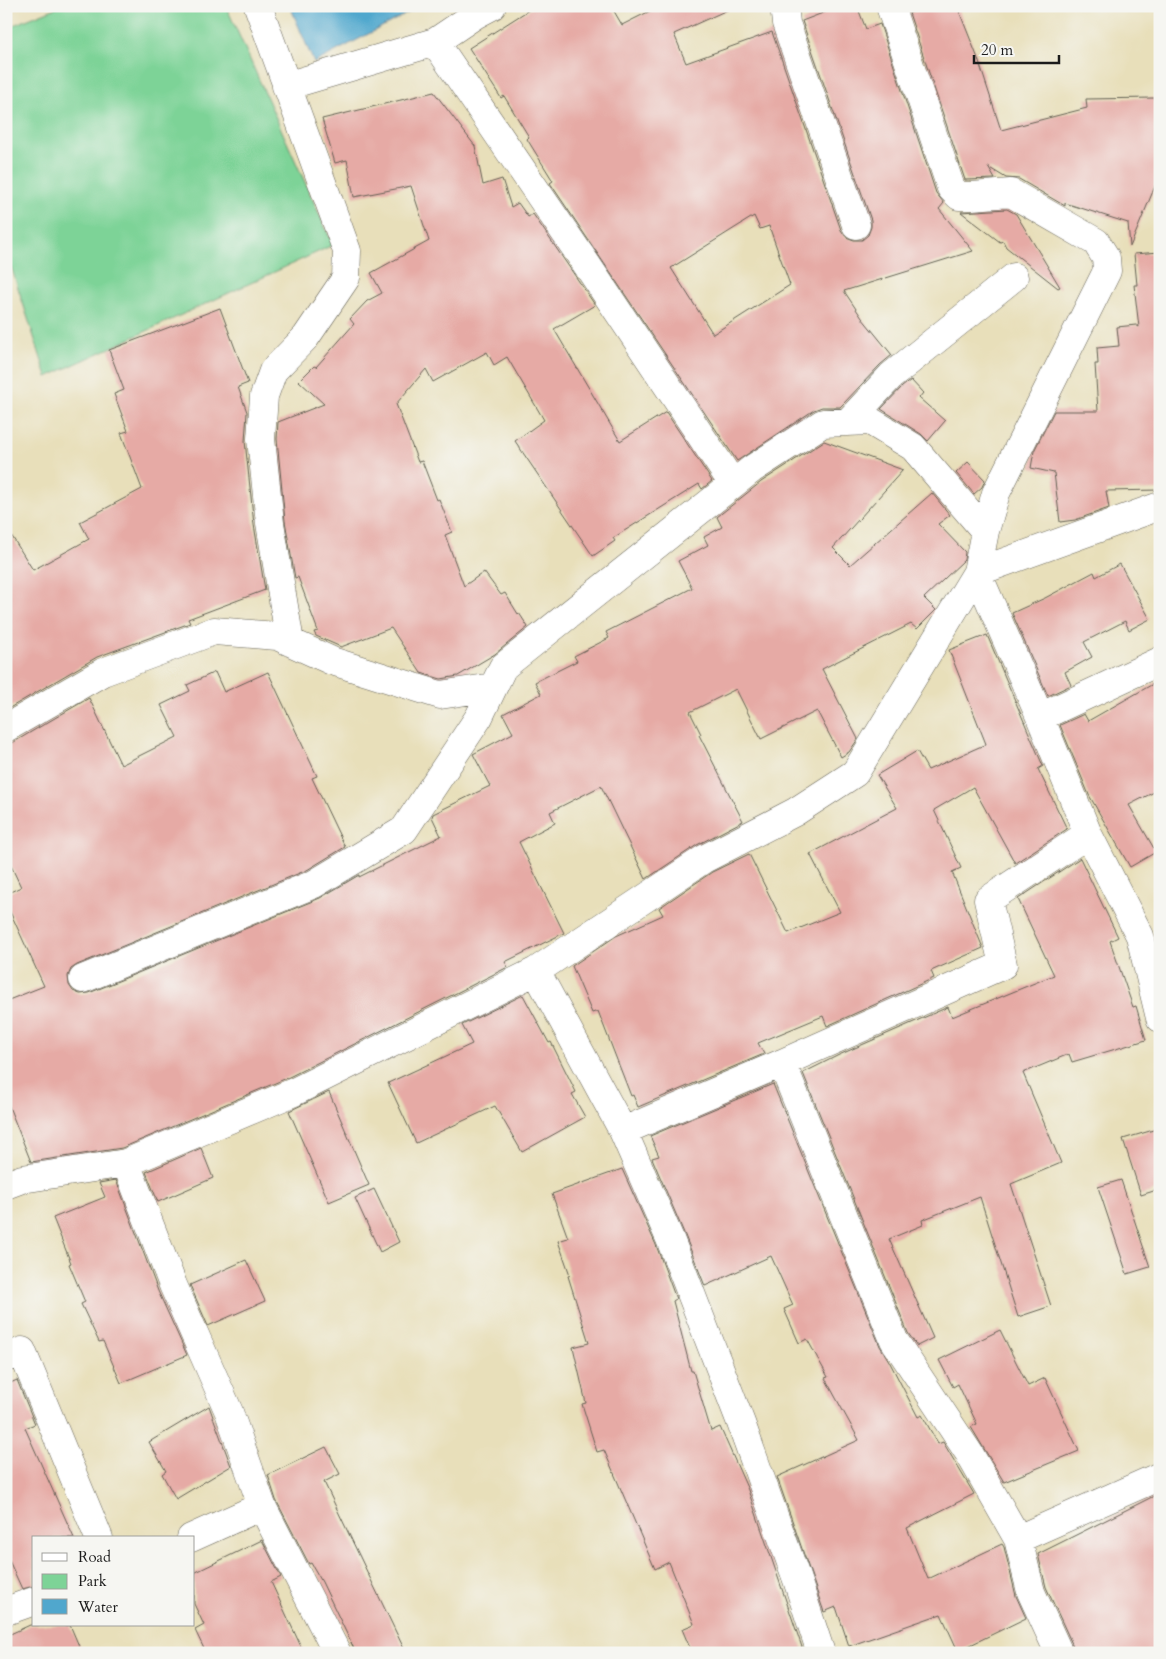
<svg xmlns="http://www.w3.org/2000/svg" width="1166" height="1659" font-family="Cardo,serif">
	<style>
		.green { fill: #7dd397; stroke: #4c785a }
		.water { fill: #50a7cd; stroke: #366274 }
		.building { fill: #e6aaa5; fill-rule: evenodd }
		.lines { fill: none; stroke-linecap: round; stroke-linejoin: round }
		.minor-casing { stroke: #636053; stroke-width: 29 }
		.minor { stroke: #fff; stroke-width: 28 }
	</style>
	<rect width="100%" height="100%" fill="#f6f6f2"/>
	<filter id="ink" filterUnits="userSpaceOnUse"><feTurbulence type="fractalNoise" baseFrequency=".02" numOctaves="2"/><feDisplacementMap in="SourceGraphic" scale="10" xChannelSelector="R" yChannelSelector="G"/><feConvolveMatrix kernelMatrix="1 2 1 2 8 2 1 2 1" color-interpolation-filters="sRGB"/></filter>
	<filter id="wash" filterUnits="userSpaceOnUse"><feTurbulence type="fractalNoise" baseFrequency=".0096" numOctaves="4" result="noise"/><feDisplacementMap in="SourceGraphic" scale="20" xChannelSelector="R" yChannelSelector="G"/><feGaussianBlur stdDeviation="1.12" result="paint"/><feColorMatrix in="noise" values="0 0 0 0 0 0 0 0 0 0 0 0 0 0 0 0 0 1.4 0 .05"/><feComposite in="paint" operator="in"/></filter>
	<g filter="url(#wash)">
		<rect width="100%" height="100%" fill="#e8dfba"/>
		<path class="green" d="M 61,6 L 226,6 L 333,245 L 47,377 L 6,251 L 6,28 Z"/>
		<path class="water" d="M 290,6 L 421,6 L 314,63 Z"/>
		<g id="blocks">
			<path class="building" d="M 535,6 L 611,6 L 622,25 L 660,6 L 736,6 L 674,34 L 686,63 L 772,32 L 841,230 L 846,237 L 854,240 L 862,240 L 868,235 L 871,227 L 871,220 L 802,21 L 841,6 L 857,6 L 866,29 L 880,24 L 936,193 L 944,203 L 939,209 L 973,251 L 844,291 L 862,318 L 892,355 L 880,365 L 843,404 L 840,407 L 822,407 L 814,410 L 737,461 L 550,183 L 553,181 L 527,139 L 529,137 L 504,96 L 501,98 L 469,48 ZM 754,216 L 760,229 L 769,226 L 790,285 L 713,334 L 671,268 Z
				M 928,6 L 957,6 L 977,56 L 1001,130 L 1087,108 L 1086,99 L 1155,98 L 1158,179 L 1130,247 L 1128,223 L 1065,203 L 1065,206 L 1019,179 L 1006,178 L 988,167 L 995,179 L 965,180 L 909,13 Z
				M 434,92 L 475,146 L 483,185 L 502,179 L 511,207 L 518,203 L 528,217 L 533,214 L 595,305 L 554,329 L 620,441 L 666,412 L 712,481 L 702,489 L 699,484 L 613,538 L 615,541 L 593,556 L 515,441 L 544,420 L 507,357 L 494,365 L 487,352 L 433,382 L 426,369 L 396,404 L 418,462 L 422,461 L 437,500 L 439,499 L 452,532 L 445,535 L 464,586 L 484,572 L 501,595 L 505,593 L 518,614 L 519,613 L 528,627 L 495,654 L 458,676 L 441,679 L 421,673 L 391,628 L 341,647 L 316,636 L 314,632 L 318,631 L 298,577 L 295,578 L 285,521 L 277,439 L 278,422 L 324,404 L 299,381 L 314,366 L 316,367 L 354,324 L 350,319 L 367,301 L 382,293 L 371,273 L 429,241 L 411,186 L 354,197 L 347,160 L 335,163 L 322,119 Z
				M 1007,209 L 1016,214 L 1060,287 L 1058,288 L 1006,247 L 1003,241 L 1000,242 L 961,212 Z
				M 1160,252 L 1160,490 L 1106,491 L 1109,508 L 1075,520 L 1060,522 L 1054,473 L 1031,468 L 1034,451 L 1054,411 L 1098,411 L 1095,364 L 1098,364 L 1097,348 L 1119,346 L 1117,327 L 1136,325 L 1139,327 L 1134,285 L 1137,285 L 1134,254 Z
				M 220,308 L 248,383 L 238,387 L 247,412 L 245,441 L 254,525 L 265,590 L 188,619 L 190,623 L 97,657 L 6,710 L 6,527 L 33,570 L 89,539 L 80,522 L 142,489 L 121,433 L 128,431 L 114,394 L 124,390 L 109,350 Z
				M 911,380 L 923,393 L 919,398 L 945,421 L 928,441 L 921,434 L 881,409 L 902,387 Z
				M 824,441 L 903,470 L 833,548 L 850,565 L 932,493 L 950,515 L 938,524 L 965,552 L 964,560 L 924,598 L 936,610 L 917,629 L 911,624 L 822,669 L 858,739 L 849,752 L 841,757 L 817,711 L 761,739 L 736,689 L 690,712 L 701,734 L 699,735 L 743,821 L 697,845 L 646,879 L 601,786 L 550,812 L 555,823 L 519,842 L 564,933 L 505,962 L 508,967 L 287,1078 L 122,1148 L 31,1162 L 6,1099 L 6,1001 L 44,986 L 6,903 L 6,894 L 21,887 L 6,855 L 6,744 L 14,742 L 89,698 L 121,765 L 177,737 L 161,705 L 190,691 L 187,685 L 215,672 L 224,692 L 268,672 L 317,776 L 312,778 L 345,847 L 307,870 L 77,965 L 71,969 L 68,976 L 69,985 L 73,991 L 80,994 L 89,993 L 320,898 L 359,875 L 359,877 L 441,836 L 432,817 L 433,814 L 490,786 L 473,754 L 513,733 L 503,714 L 541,694 L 535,682 L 577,661 L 574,656 L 609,638 L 606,632 L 692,588 L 678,561 L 708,545 L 704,537 L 722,527 L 717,517 L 761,482 Z
				M 968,462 L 985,480 L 982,487 L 974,494 L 956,473 Z
				M 1120,564 L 1150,619 L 1129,630 L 1125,621 L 1084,642 L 1092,657 L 1065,672 L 1071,685 L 1048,696 L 1012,613 L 1045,598 L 1094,572 L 1096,577 Z
				M 987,635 L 1043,766 L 1038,769 L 1067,829 L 1015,863 L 973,787 L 934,810 L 961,868 L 952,872 L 983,948 L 931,971 L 934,978 L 827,1026 L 823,1016 L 758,1043 L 764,1054 L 638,1107 L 633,1095 L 631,1096 L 598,1011 L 592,1013 L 572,966 L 616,936 L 663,915 L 659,908 L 712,872 L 749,854 L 788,933 L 840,912 L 810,854 L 897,808 L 877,775 L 917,751 L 928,770 L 986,744 L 949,650 Z
				M 1160,680 L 1160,789 L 1129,805 L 1156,852 L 1130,867 L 1089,795 L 1060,725 L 1084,714 L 1088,721 Z
				M 1080,858 L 1118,937 L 1110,941 L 1133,1007 L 1136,1006 L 1146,1040 L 1072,1062 L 1069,1054 L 1023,1073 L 1061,1163 L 1011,1184 L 1051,1306 L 1018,1317 L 980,1197 L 922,1220 L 923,1225 L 889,1239 L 933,1338 L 917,1346 L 908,1333 L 803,1073 L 839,1055 L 948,1007 L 952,1017 L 1054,975 L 1018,899 Z
				M 523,995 L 549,1043 L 551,1042 L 576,1092 L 572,1094 L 585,1117 L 522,1152 L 495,1106 L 416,1143 L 388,1083 L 472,1044 L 462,1025 Z
				M 773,1084 L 880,1346 L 889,1361 L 918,1417 L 922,1415 L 938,1444 L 943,1442 L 974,1494 L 907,1528 L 928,1579 L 1002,1544 L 1004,1547 L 1016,1596 L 1026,1618 L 958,1651 L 941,1614 L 849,1646 L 836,1607 L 824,1612 L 777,1477 L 859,1440 L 825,1378 L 828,1377 L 807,1339 L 799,1343 L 784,1309 L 793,1305 L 771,1256 L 705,1286 L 684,1233 L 652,1158 L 659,1156 L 650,1136 Z
				M 329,1092 L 369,1185 L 329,1202 L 289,1111 Z
				M 1160,1128 L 1160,1189 L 1141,1195 L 1123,1139 Z
				M 201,1148 L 213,1178 L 158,1202 L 146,1172 Z
				M 622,1169 L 656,1245 L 676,1299 L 673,1301 L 691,1371 L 693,1371 L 711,1431 L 720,1427 L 748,1490 L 804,1653 L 692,1653 L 682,1629 L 694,1624 L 669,1562 L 655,1569 L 604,1450 L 597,1452 L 582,1404 L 586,1403 L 573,1347 L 589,1343 L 568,1276 L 570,1275 L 558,1241 L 568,1238 L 552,1194 Z
				M 116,1180 L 158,1291 L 187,1355 L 121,1383 L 103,1341 L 99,1342 L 81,1304 L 85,1302 L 69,1264 L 71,1263 L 53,1218 L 105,1197 L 99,1183 Z
				M 1121,1180 L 1150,1267 L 1127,1274 L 1098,1187 Z
				M 374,1189 L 399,1242 L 380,1252 L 355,1198 Z
				M 246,1260 L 265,1301 L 208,1326 L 190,1285 Z
				M 1000,1330 L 1028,1386 L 1045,1378 L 1079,1451 L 1004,1482 L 971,1427 L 977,1424 L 958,1384 L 953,1387 L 939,1360 Z
				M 17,1380 L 35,1424 L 25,1428 L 74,1538 L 34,1538 L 34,1586 L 22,1589 L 6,1554 L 6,1385 Z
				M 209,1406 L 231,1466 L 176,1499 L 162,1474 L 166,1471 L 149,1442 Z
				M 326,1447 L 340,1474 L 324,1482 L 406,1653 L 356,1653 L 322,1582 L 311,1563 L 309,1564 L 276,1500 L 268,1475 Z
				M 1160,1493 L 1160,1653 L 1074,1653 L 1073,1646 L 1046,1587 L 1038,1554 Z
				M 262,1540 L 281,1577 L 271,1582 L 304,1653 L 206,1653 L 195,1630 L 204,1625 L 194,1604 L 194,1573 Z
				M 30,1625 L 70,1625 L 82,1653 L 6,1653 L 6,1636 Z"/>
		</g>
	</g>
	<g filter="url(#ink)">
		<use href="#blocks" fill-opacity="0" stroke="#636053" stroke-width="1"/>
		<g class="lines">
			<defs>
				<path id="minor" d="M 258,6 L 347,251 L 346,278 L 306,337 L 273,371 L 264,396 L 261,439 L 270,523 L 290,642
					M 784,6 L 786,23 L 856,225
					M 435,42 L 587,265 L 733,484
					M 286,86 L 435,42 L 475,15 L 492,6
					M 848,422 L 891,376 L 1014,277
					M 977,572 L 1040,717 L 1088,834 L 1140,936 L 1160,1018
					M 977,572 L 1160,506
					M 1040,717 L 1160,661
					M 6,728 L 103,672 L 214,631 L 277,636 L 332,661 L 440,695 L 493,687
					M 536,971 L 623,1131 L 670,1239 L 741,1423 L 796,1577 L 821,1653
					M 83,979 L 314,884 L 404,830 L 479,717 L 503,667 L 752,469 L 823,423 L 870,421 L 913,447 L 985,531
					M 782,1063 L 894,1340 L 969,1453 L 1018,1539 L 1160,1476
					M 623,1131 L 782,1063 L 1003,965 L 988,900 L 1088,834
					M 126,1163 L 173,1285 L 229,1412 L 262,1506 L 337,1653
					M 6,1185 L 22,1179 L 126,1163 L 294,1092 L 536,971 L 704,859 L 795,812 L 855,773 L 977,572 L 985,531 L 996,493 L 1107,271 L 1106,258 L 1096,242 L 1011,193 L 972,196 L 959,196 L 951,188 L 890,6
					M 6,1358 L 22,1351 L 99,1538
					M 191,1538 L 262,1506
					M 1018,1539 L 1031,1592 L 1059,1653
					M 6,1611 L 34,1601"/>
			</defs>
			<use href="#minor" class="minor-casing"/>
			<use href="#minor" class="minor"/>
		</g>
	</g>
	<rect width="1166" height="1659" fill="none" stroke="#f6f6f2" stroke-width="25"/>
	<rect x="32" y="1536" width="162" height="90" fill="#f6f6f2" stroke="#9f9f9c"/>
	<rect x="42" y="1553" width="25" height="8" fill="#ffffff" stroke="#9f9f9c"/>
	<text x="78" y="1562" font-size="15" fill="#1c1c1c">Road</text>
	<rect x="42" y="1574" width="25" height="15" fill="#7dd397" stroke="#9f9f9c"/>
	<text x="78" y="1586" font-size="15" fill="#1c1c1c">Park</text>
	<rect x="42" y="1599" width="25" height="15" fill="#50a7cd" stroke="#9f9f9c"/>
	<text x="78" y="1612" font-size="15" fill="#1c1c1c">Water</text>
	<path d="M974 55v8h85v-8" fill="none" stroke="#1c1c1c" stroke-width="2.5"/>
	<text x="981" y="55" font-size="15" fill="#1c1c1c" stroke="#f6f6f2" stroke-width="4" paint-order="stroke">20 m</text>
</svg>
